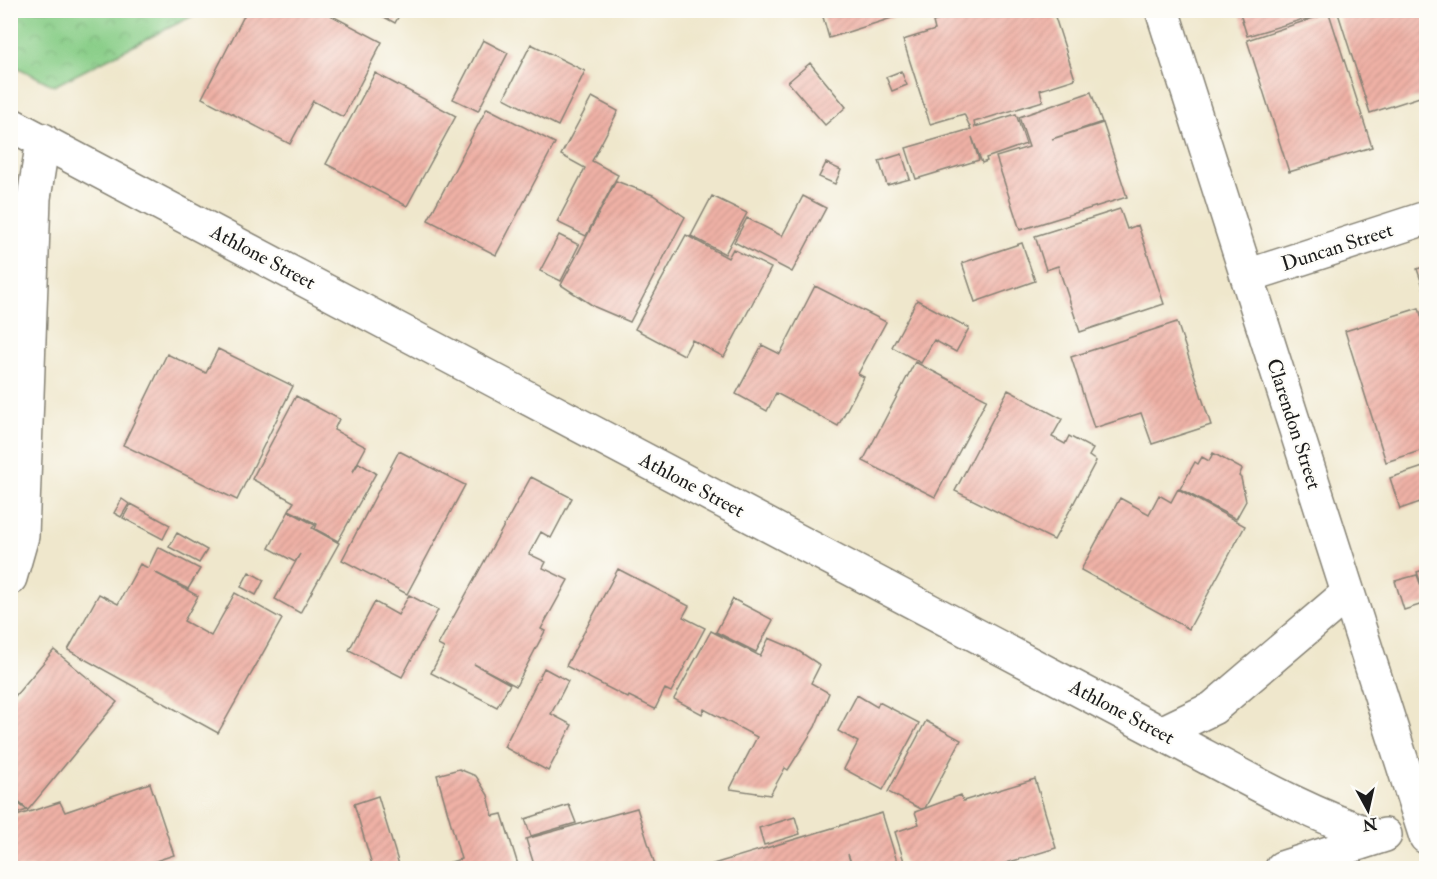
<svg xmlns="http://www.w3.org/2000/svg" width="1437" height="879" font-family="'IM FELL Double Pica',serif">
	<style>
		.park { fill: url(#park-crowns); stroke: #527552; stroke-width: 1.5 }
		.building { fill: url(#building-hatch) }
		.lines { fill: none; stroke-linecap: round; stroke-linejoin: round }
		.minor-casing { stroke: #868274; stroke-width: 36 }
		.minor { stroke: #fff; stroke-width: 33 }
		.labels { text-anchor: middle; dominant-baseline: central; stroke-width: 4.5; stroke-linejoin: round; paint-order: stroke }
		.street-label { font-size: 20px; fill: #1c1c1c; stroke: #fdfcf7 }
	</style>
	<defs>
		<pattern id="park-crowns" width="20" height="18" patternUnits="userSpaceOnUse" patternTransform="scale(1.5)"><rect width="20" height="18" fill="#89ce88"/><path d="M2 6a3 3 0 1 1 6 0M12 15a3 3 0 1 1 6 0" fill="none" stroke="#76b075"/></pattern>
		<pattern id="building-hatch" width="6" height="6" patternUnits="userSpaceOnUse" patternTransform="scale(1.5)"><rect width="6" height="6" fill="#efb1a6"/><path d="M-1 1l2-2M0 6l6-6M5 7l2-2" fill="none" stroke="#cc988e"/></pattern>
	</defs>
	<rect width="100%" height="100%" fill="#fdfcf7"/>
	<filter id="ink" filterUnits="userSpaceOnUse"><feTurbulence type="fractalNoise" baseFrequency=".0167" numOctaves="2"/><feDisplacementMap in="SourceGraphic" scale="12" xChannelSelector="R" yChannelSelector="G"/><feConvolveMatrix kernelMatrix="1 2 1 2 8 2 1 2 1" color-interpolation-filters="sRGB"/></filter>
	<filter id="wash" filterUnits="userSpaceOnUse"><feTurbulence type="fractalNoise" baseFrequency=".008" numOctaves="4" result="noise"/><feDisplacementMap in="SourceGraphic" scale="24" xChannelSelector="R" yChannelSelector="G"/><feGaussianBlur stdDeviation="1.35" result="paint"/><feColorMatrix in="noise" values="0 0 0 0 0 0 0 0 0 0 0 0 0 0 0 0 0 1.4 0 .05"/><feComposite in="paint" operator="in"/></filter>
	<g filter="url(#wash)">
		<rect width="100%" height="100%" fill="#efe7cc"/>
		<path class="park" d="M 10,11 L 11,10 L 202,11 L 54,86 L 11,64 Z"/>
		<g id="blocks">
			<path class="building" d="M 247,10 L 321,10 L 382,42 L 343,117 L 313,101 L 290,144 L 202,98 Z
				M 371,10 L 402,10 L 395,23 Z
				M 821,10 L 914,10 L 914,11 L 829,38 Z
				M 953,10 L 1072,10 L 1055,17 L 1075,79 L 1040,90 L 1043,101 L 974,122 L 975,127 L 1016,114 L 1026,144 L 986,158 L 987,161 L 982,163 L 972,137 L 979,160 L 916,179 L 906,148 L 971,129 L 964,114 L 930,124 L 903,40 L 935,30 L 933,22 L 954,15 Z
				M 1239,10 L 1323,10 L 1324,13 L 1247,36 Z
				M 1337,10 L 1426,10 L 1426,95 L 1370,113 Z
				M 1329,13 L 1372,147 L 1289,172 L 1247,40 Z
				M 483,40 L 508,53 L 478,111 L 453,99 Z
				M 531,44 L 585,71 L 558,126 L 504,98 Z
				M 810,63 L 846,107 L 825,125 L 788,82 Z
				M 901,71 L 907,85 L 892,91 L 886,77 Z
				M 375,73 L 456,116 L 407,206 L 326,164 Z
				M 1091,92 L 1102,122 L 1052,139 L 1103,123 L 1127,197 L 1020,230 L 996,157 L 1029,147 L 1019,117 Z
				M 592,97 L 618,111 L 592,161 L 618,175 L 586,236 L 557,222 L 585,168 L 561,155 Z
				M 487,108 L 555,143 L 496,255 L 428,220 Z
				M 902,154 L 910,179 L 887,185 L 879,161 Z
				M 826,163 L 841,170 L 835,184 L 819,177 Z
				M 616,181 L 653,195 L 685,217 L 630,322 L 595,307 L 561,285 Z
				M 712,196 L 747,213 L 725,254 L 691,236 Z
				M 803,196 L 826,208 L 792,272 L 734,242 L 747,218 L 782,236 Z
				M 1120,209 L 1127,229 L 1138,225 L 1164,304 L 1080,332 L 1058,266 L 1046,270 L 1035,236 Z
				M 559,235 L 579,245 L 561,281 L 540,271 Z
				M 686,235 L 728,258 L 733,249 L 771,268 L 724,357 L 692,340 L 684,355 L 635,329 Z
				M 1022,243 L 1035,281 L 975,302 L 962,263 Z
				M 1426,266 L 1426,295 L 1417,269 Z
				M 815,286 L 886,322 L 858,374 L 864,377 L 838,426 L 776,393 L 767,411 L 736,394 L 762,345 L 780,354 Z
				M 917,300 L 969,328 L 956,352 L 934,340 L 921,363 L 892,347 Z
				M 1419,308 L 1426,333 L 1426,449 L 1386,462 L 1345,331 Z
				M 1177,322 L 1211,425 L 1152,444 L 1141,413 L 1094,428 L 1071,357 Z
				M 218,349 L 293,386 L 237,500 L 123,445 L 167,354 L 206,373 Z
				M 915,362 L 987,399 L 935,497 L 863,461 Z
				M 1008,390 L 1062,419 L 1052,437 L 1065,444 L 1069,436 L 1093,449 L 1089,456 L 1096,461 L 1054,540 L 955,491 Z
				M 296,396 L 339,419 L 334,430 L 366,447 L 352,473 L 359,463 L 376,473 L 338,541 L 315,529 L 317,524 L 289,510 L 294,502 L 252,479 Z
				M 399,451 L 465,485 L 407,594 L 342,560 Z
				M 1213,453 L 1242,469 L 1239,476 L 1241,478 L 1246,501 L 1236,519 L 1180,489 L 1195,462 L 1198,464 L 1202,457 L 1209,461 Z
				M 1426,466 L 1426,500 L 1400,509 L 1390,478 Z
				M 531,477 L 572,498 L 551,538 L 541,532 L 529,554 L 546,562 L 543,568 L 568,580 L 541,629 L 545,631 L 516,686 L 474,664 L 510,684 L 497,707 L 431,673 L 444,648 L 438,645 Z
				M 1178,489 L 1245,526 L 1189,629 L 1081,570 L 1120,498 L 1149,514 L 1159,495 L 1171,502 Z
				M 122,499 L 129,504 L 121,517 L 114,513 Z
				M 131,504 L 170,525 L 163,539 L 123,518 Z
				M 289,511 L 315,525 L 312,528 L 339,543 L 300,613 L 275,599 L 300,554 L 295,562 L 269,548 Z
				M 177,533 L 207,550 L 199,563 L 169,547 Z
				M 158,547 L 200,569 L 188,589 L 154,572 L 198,596 L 184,621 L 211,636 L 235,593 L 282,619 L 218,733 L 68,650 L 99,594 L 118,604 L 140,564 L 148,568 Z
				M 618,569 L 689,606 L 683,617 L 705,628 L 671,692 L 665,689 L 655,709 L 629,696 L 628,698 L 566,666 Z
				M 1426,569 L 1426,603 L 1404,610 L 1395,581 L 1417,575 L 1426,599 L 1417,572 Z
				M 249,572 L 264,580 L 256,595 L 241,587 Z
				M 409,595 L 438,610 L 402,677 L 349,650 L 375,602 L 398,615 Z
				M 733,599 L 773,620 L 756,652 L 716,632 Z
				M 711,631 L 760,656 L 769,638 L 797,650 L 820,665 L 811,683 L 829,693 L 815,727 L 788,770 L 785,768 L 770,795 L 730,789 L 757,737 L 704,709 L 702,714 L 674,699 Z
				M 54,650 L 117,702 L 28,810 L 10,795 L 10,702 Z
				M 544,668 L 568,681 L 551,714 L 572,725 L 548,771 L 504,747 Z
				M 857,695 L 877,707 L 879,702 L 919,723 L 883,790 L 844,769 L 858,742 L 838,731 Z
				M 926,721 L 961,740 L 925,808 L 921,809 L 888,792 Z
				M 459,769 L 476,776 L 488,795 L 493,816 L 502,814 L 519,868 L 431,868 L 461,859 L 437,775 Z
				M 1035,779 L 1056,848 L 990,868 L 906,868 L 895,832 L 919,824 L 915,812 L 961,795 L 963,801 Z
				M 150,783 L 174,855 L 134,868 L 10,868 L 10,818 L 60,802 L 65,812 Z
				M 378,796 L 400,868 L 373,868 L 354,804 Z
				M 10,798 L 27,810 L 10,816 Z
				M 569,805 L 576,823 L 531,836 L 525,819 Z
				M 637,808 L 656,868 L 535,868 L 526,839 Z
				M 882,813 L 899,868 L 853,868 L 848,854 L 852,868 L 700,868 Z
				M 795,817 L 800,834 L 764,845 L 759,828 Z"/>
		</g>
	</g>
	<g filter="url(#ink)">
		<use href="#blocks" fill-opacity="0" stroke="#868274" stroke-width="1.5"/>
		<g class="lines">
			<defs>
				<path id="minor" d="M 1162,10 L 1426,837
					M 10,124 L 1161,733 C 1232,770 1302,812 1378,837
					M 1247,276 L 1426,218
					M 10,578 L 22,536 L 34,198 L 43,140
					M 1161,733 L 1213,708 L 1348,593
					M 1282,868 L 1385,835"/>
			</defs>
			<use href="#minor" class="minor-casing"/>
			<use href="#minor" class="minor"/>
		</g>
	</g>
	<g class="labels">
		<g class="street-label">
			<text transform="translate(1337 247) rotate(-18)">Duncan Street</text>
			<text transform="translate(263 257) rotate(28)">Athlone Street</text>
			<text transform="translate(1294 424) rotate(72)">Clarendon Street</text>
			<text transform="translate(692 485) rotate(28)">Athlone Street</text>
			<text transform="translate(1122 712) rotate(28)">Athlone Street</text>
		</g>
	</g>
	<rect width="1437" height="879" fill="none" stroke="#fdfcf7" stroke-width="36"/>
	<g transform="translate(1368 810) rotate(172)" stroke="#fdfcf7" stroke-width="4.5" paint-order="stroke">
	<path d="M0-4.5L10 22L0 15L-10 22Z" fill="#1c1c1c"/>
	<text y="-9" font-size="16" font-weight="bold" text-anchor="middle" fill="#1c1c1c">N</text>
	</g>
</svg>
